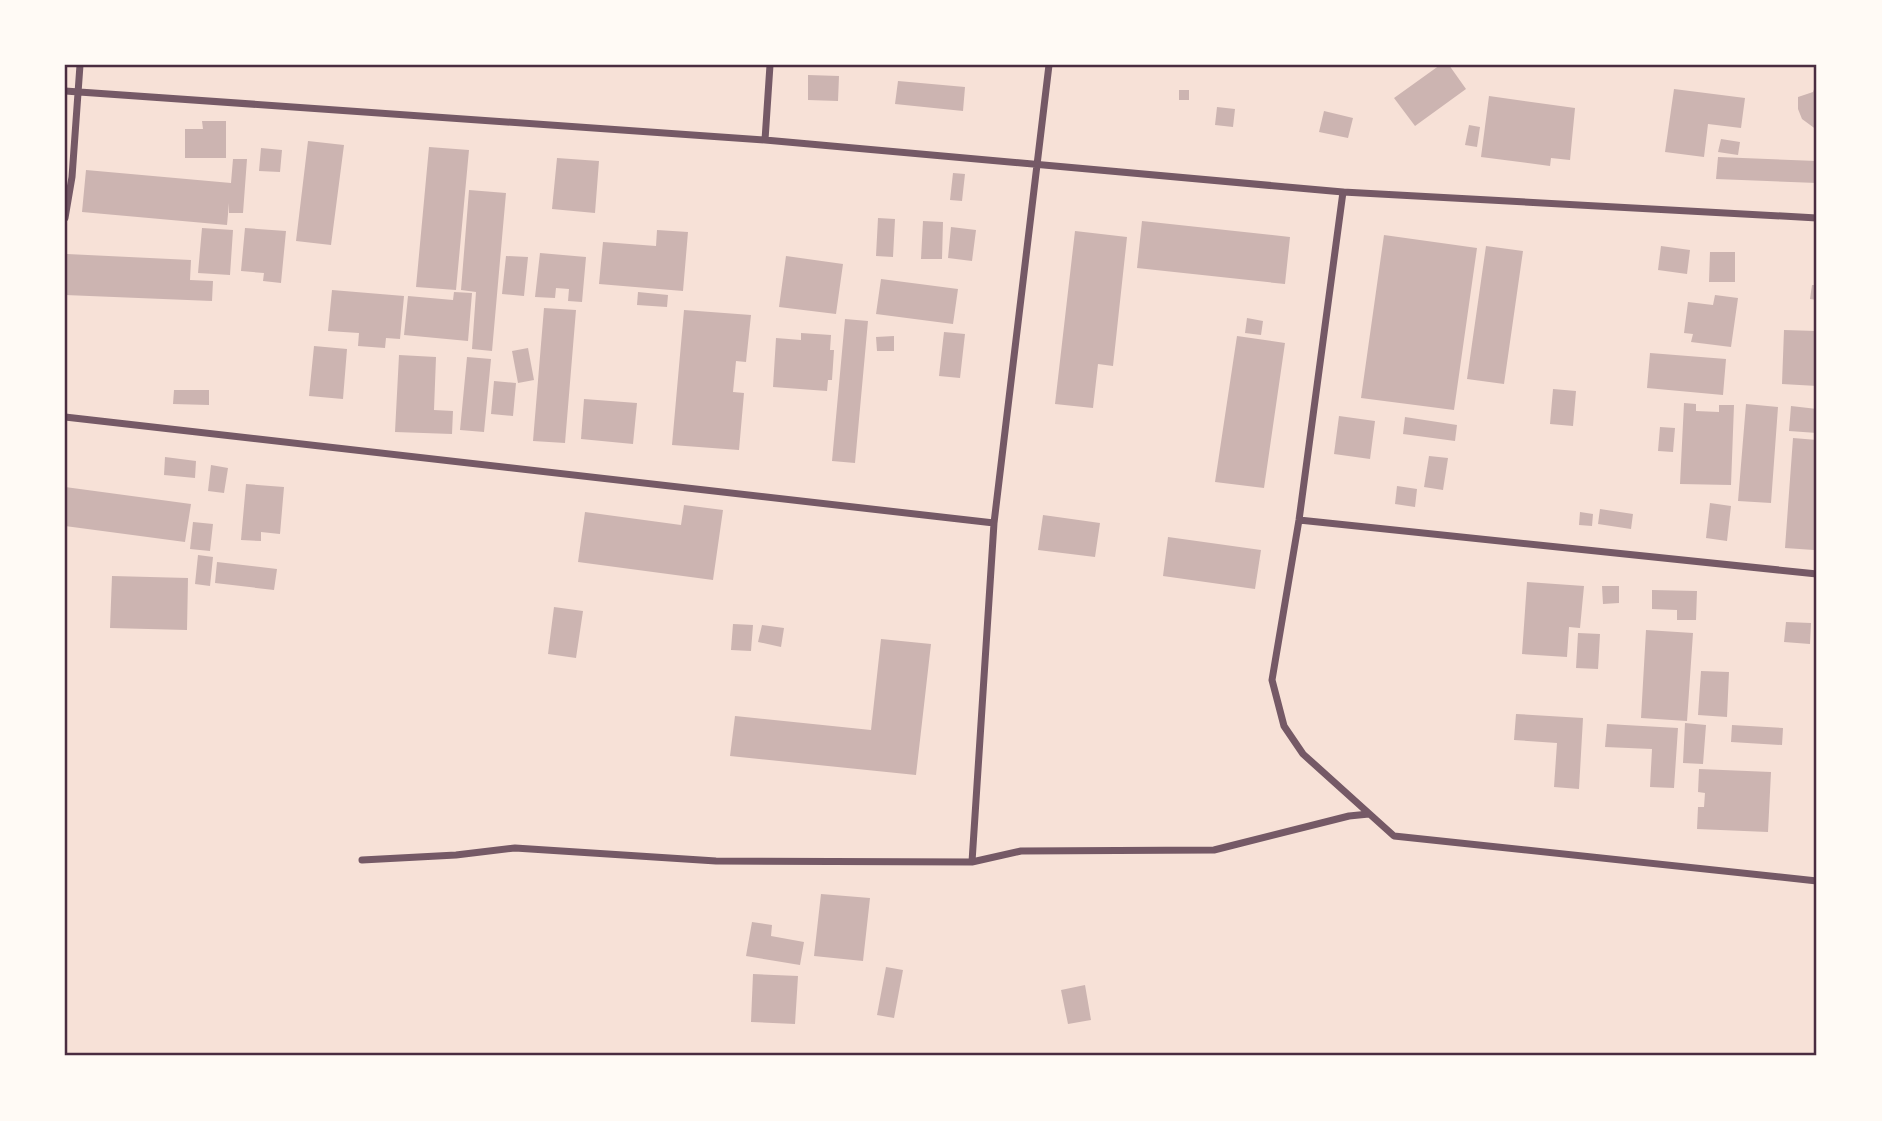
<svg xmlns="http://www.w3.org/2000/svg" width="1882" height="1121" font-family="Rubik,sans-serif">
	<style>
		.building { fill: #ccb4b1 }
		.lines { fill: none; stroke-linecap: round; stroke-linejoin: round }
		.minor { stroke: #755966; stroke-width: 7 }
		.neatline { fill: none; stroke: #4a2c40; stroke-width: 2.5 }
	</style>
	<rect width="100%" height="100%" fill="#f7e1d7"/>
	<path class="building" d="M 1440,65 L 1449,65 L 1466,89 L 1415,126 L 1394,98 Z
		M 808,75 L 839,76 L 838,101 L 808,100 Z
		M 898,81 L 965,87 L 963,111 L 895,104 Z
		M 1817,81 L 1817,130 L 1802,119 L 1798,109 L 1798,97 L 1813,92 Z
		M 1674,89 L 1745,98 L 1741,128 L 1708,124 L 1704,157 L 1665,152 Z
		M 1179,90 L 1189,90 L 1189,100 L 1179,100 Z
		M 1489,96 L 1575,108 L 1570,160 L 1551,158 L 1550,166 L 1481,157 Z
		M 1217,107 L 1235,109 L 1233,127 L 1215,125 Z
		M 1324,111 L 1353,118 L 1348,138 L 1319,132 Z
		M 202,121 L 226,121 L 226,158 L 185,158 L 185,129 L 203,129 Z
		M 1469,125 L 1480,127 L 1477,147 L 1465,145 Z
		M 1721,139 L 1740,142 L 1738,155 L 1718,152 Z
		M 308,141 L 344,145 L 331,245 L 296,241 Z
		M 429,147 L 469,150 L 456,290 L 416,287 Z
		M 261,148 L 282,150 L 280,172 L 259,171 Z
		M 1718,157 L 1817,161 L 1817,183 L 1716,179 Z
		M 557,158 L 599,161 L 595,213 L 552,209 Z
		M 233,159 L 247,159 L 243,213 L 229,213 L 229,203 L 227,225 L 82,212 L 86,170 L 231,183 Z
		M 953,173 L 965,174 L 962,201 L 950,200 Z
		M 469,190 L 506,193 L 492,351 L 472,349 L 476,292 L 461,290 Z
		M 878,218 L 895,219 L 893,257 L 876,256 Z
		M 923,221 L 943,222 L 942,259 L 921,259 Z
		M 1142,221 L 1290,237 L 1285,284 L 1137,268 Z
		M 951,227 L 976,230 L 972,261 L 948,258 Z
		M 202,228 L 233,230 L 230,275 L 198,273 Z
		M 245,228 L 286,231 L 281,283 L 263,281 L 264,273 L 241,271 Z
		M 657,230 L 688,232 L 683,291 L 599,284 L 603,242 L 656,246 Z
		M 1075,231 L 1127,237 L 1113,366 L 1098,364 L 1093,408 L 1055,404 Z
		M 1384,235 L 1477,248 L 1454,410 L 1361,398 Z
		M 1486,246 L 1523,251 L 1504,384 L 1467,379 Z
		M 1661,246 L 1690,250 L 1687,274 L 1658,270 Z
		M 1710,252 L 1735,252 L 1735,282 L 1709,282 Z
		M 540,253 L 586,257 L 582,302 L 568,301 L 569,289 L 556,288 L 555,298 L 535,297 Z
		M 67,254 L 191,260 L 190,280 L 213,281 L 212,301 L 65,295 Z
		M 506,256 L 528,257 L 524,296 L 502,294 Z
		M 786,256 L 843,264 L 836,314 L 779,307 Z
		M 881,279 L 958,289 L 953,324 L 876,314 Z
		M 1812,285 L 1817,285 L 1817,300 L 1810,299 Z
		M 332,290 L 404,296 L 400,339 L 386,338 L 385,348 L 358,346 L 359,333 L 328,331 Z
		M 454,292 L 472,293 L 468,341 L 404,335 L 408,296 L 453,300 Z
		M 638,292 L 668,295 L 667,307 L 637,305 Z
		M 1715,295 L 1738,298 L 1731,347 L 1691,342 L 1693,334 L 1684,333 L 1688,302 L 1713,305 Z
		M 544,308 L 576,310 L 565,443 L 533,441 Z
		M 684,310 L 751,315 L 746,362 L 736,361 L 733,392 L 744,393 L 739,450 L 672,445 Z
		M 1247,318 L 1263,321 L 1261,335 L 1245,333 Z
		M 845,319 L 868,321 L 855,463 L 832,461 Z
		M 1784,330 L 1817,331 L 1817,386 L 1782,384 Z
		M 944,332 L 965,334 L 960,378 L 939,376 Z
		M 801,333 L 831,335 L 830,350 L 834,350 L 832,380 L 828,380 L 827,391 L 773,387 L 776,338 L 801,340 Z
		M 894,336 L 894,351 L 877,351 L 876,337 Z
		M 1237,336 L 1285,343 L 1264,488 L 1215,482 Z
		M 314,346 L 347,349 L 343,399 L 309,396 Z
		M 528,348 L 534,380 L 518,383 L 512,351 Z
		M 1650,353 L 1726,359 L 1723,395 L 1647,388 Z
		M 399,355 L 436,357 L 434,410 L 453,411 L 452,434 L 395,432 Z
		M 467,357 L 491,359 L 484,432 L 460,430 Z
		M 494,381 L 516,383 L 513,416 L 491,414 Z
		M 1553,389 L 1576,391 L 1573,426 L 1550,424 Z
		M 174,390 L 209,390 L 209,405 L 173,404 Z
		M 584,399 L 637,403 L 633,444 L 581,439 Z
		M 1684,403 L 1696,404 L 1696,411 L 1719,412 L 1719,405 L 1734,405 L 1731,485 L 1680,484 Z
		M 1746,404 L 1778,407 L 1771,503 L 1738,501 Z
		M 1791,406 L 1817,409 L 1817,433 L 1789,431 Z
		M 1339,416 L 1375,421 L 1370,459 L 1334,454 Z
		M 1405,417 L 1457,425 L 1455,441 L 1403,434 Z
		M 1660,427 L 1675,428 L 1673,452 L 1658,451 Z
		M 1793,438 L 1817,440 L 1814,550 L 1785,548 Z
		M 1429,456 L 1448,458 L 1443,490 L 1424,487 Z
		M 165,457 L 196,461 L 195,478 L 164,475 Z
		M 211,465 L 228,468 L 224,493 L 208,491 Z
		M 246,484 L 284,487 L 280,534 L 261,532 L 261,541 L 241,540 Z
		M 1397,486 L 1417,489 L 1415,507 L 1395,504 Z
		M 65,487 L 191,504 L 185,542 L 65,526 Z
		M 1710,503 L 1731,506 L 1727,541 L 1706,538 Z
		M 684,505 L 723,510 L 713,580 L 578,562 L 585,512 L 681,525 Z
		M 1600,509 L 1633,514 L 1631,529 L 1598,524 Z
		M 1580,512 L 1593,514 L 1592,526 L 1579,525 Z
		M 1043,515 L 1100,523 L 1095,557 L 1038,550 Z
		M 193,522 L 213,524 L 210,551 L 190,549 Z
		M 1168,537 L 1261,550 L 1255,589 L 1163,576 Z
		M 198,555 L 213,557 L 210,586 L 195,584 Z
		M 217,562 L 277,569 L 274,590 L 215,583 Z
		M 112,576 L 188,578 L 187,630 L 110,628 Z
		M 1527,582 L 1584,586 L 1580,628 L 1569,627 L 1567,657 L 1522,654 Z
		M 1602,586 L 1619,586 L 1619,603 L 1603,604 Z
		M 1652,590 L 1697,591 L 1696,620 L 1677,620 L 1677,610 L 1652,609 Z
		M 554,607 L 583,611 L 576,658 L 548,654 Z
		M 1786,622 L 1811,623 L 1810,644 L 1784,642 Z
		M 733,624 L 753,625 L 751,651 L 731,650 Z
		M 762,625 L 784,628 L 781,647 L 758,642 Z
		M 1646,630 L 1693,633 L 1687,721 L 1641,718 Z
		M 1578,633 L 1600,634 L 1598,669 L 1576,668 Z
		M 881,639 L 931,644 L 916,775 L 730,756 L 735,716 L 871,730 Z
		M 1701,671 L 1729,672 L 1727,717 L 1698,715 Z
		M 1516,714 L 1583,718 L 1579,789 L 1554,787 L 1557,743 L 1514,740 Z
		M 1685,723 L 1706,725 L 1703,764 L 1683,763 Z
		M 1607,724 L 1678,728 L 1674,788 L 1650,787 L 1652,749 L 1605,747 Z
		M 1732,725 L 1783,728 L 1782,745 L 1731,742 Z
		M 1699,769 L 1771,772 L 1768,832 L 1697,829 L 1698,807 L 1704,807 L 1705,793 L 1698,792 Z
		M 821,894 L 870,898 L 863,961 L 814,956 Z
		M 752,922 L 772,925 L 771,936 L 804,942 L 800,965 L 746,956 Z
		M 886,967 L 903,970 L 894,1018 L 877,1015 Z
		M 753,974 L 798,976 L 795,1024 L 751,1022 Z
		M 1085,985 L 1091,1020 L 1068,1024 L 1061,990 Z"/>
	<g class="lines">
		<path class="minor" d="M 65,91 L 765,140 L 1343,192 L 1817,218
			M 765,140 L 770,65
			M 1343,192 L 1299,520 L 1272,680 L 1284,726 L 1303,754 L 1394,836 L 1817,881
			M 65,218 L 72,177 L 80,65
			M 65,417 L 994,523
			M 1299,520 L 1817,574
			M 362,860 L 456,855 L 515,848 L 716,861 L 972,862 L 1021,851 L 1214,850 L 1349,816 L 1369,814
			M 972,862 L 994,523 L 1049,65"/>
	</g>
	<rect width="1882" height="1121" fill="none" stroke="#fffaf5" stroke-width="133"/>
	<rect x="66" y="66" width="1749" height="988" class="neatline"/>
</svg>
